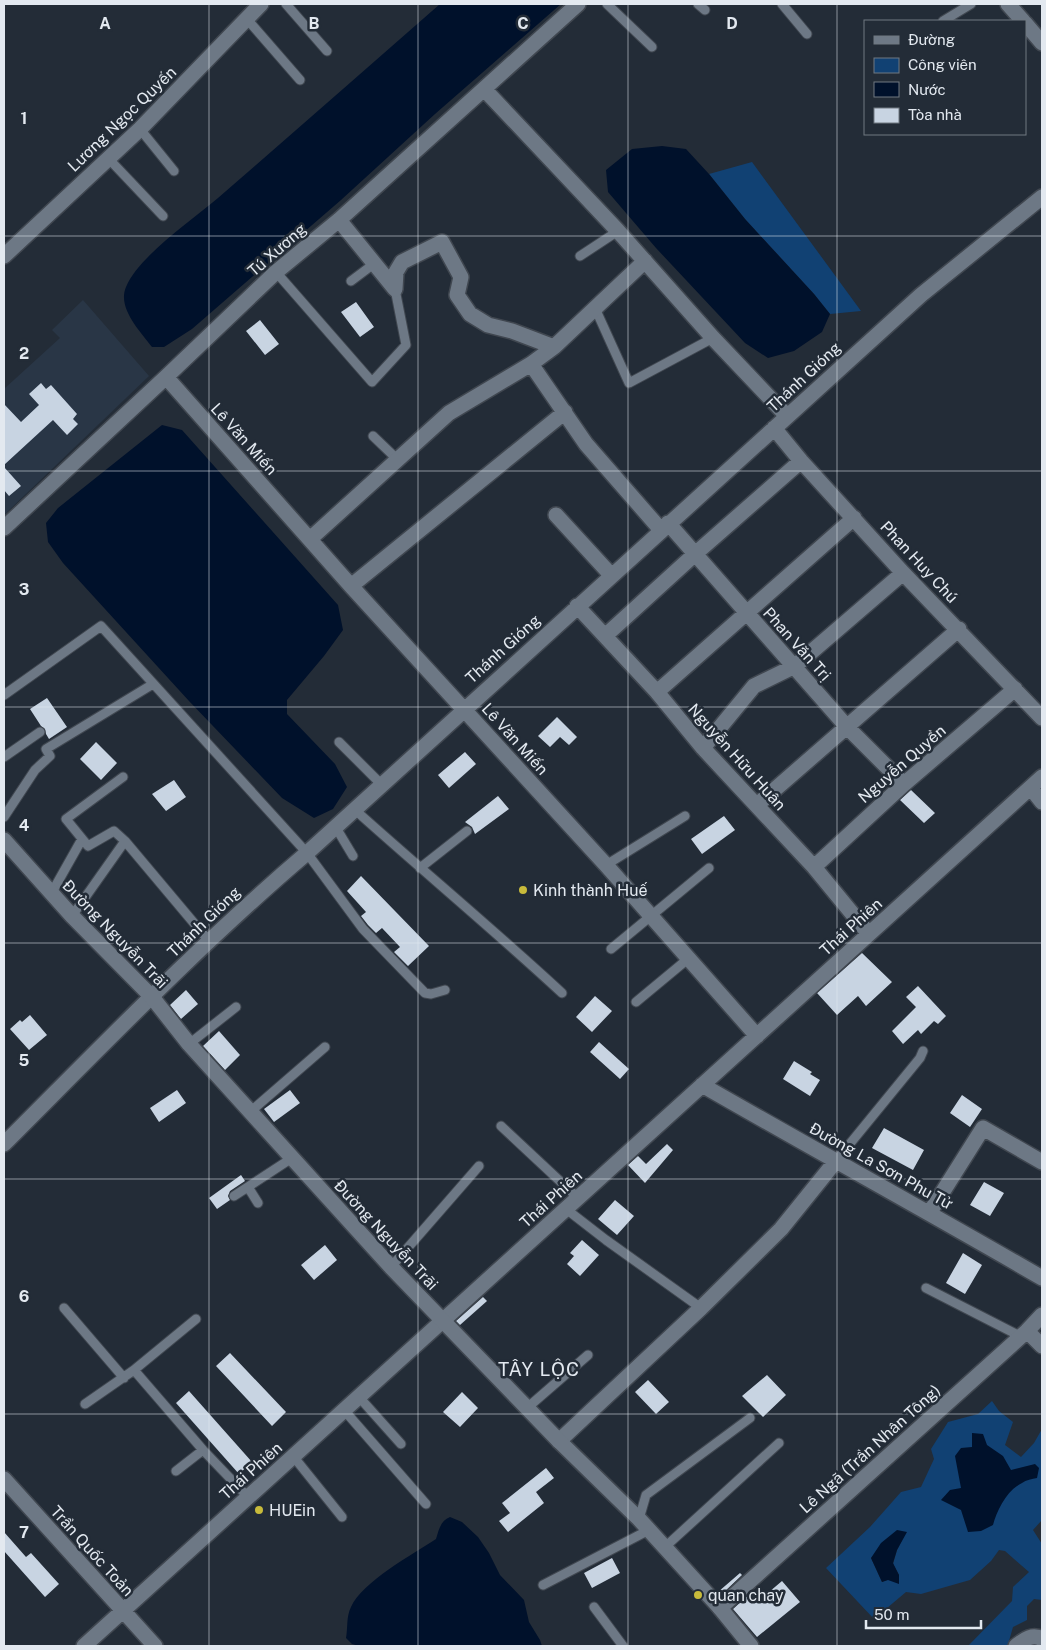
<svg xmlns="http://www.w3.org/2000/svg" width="1046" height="1650" font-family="'Public Sans',sans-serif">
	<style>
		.built { fill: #293646 }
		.green { fill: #114173; fill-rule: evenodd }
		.water { fill: #00112b }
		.building { fill: #c8d4e2 }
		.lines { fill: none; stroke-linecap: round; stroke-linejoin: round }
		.lane-casing { stroke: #404750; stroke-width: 11 }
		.street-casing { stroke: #404750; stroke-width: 18 }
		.secondary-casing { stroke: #404750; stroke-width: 18 }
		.lane { stroke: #6d7885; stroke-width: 9 }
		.street { stroke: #6d7885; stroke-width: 15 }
		.secondary { stroke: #6d7885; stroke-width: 15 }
		.grid { fill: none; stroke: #e3e9f0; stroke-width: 1; stroke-opacity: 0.55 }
		.poi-dot { fill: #c8bb3b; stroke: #232c37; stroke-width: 2 }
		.labels { text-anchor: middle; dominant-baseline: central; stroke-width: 5; stroke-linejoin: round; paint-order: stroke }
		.street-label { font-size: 16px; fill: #e3e9f0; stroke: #232c37 }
		.poi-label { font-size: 16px; fill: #e3e9f0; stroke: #232c37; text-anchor: start }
		.quarter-label { font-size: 19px; letter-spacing: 1px; fill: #e3e9f0; stroke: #232c37 }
		.grid-label { font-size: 16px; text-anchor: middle; font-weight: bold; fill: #e3e9f0; stroke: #232c37; stroke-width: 5; stroke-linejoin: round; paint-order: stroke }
	</style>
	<rect width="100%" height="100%" fill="#232c37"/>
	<path class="built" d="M 83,300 L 149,376 L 4,515 L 4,389 L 60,338 L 52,330 Z"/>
	<path class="green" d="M 752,162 L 861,311 L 830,314 L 814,294 L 745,219 L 709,174 Z
		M 992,1401 L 999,1411 L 1013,1422 L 1005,1445 L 1021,1457 L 1034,1443 L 1042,1429 L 1042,1520 L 1033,1530 L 1042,1544 L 1042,1600 L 1034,1599 L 1027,1606 L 1027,1620 L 1013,1627 L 1009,1641 L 1013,1646 L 968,1646 L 1012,1601 L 1013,1587 L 1029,1572 L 1005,1551 L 999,1550 L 991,1561 L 970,1580 L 921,1594 L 906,1592 L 874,1619 L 826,1568 L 870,1527 L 901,1492 L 921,1487 L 934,1459 L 931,1449 L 948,1422 L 978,1414 ZM 906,1532 L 897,1550 L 893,1564 L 899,1575 L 882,1582 L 871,1558 Z"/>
	<path class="water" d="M 440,4 L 561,4 L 435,114 L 341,200 L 192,329 L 164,347 L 152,347 C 140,331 117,308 126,287 C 139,256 191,221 218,198 C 292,134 366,69 440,4 Z
		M 662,146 L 686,149 L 709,174 L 745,219 L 814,294 L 830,314 L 822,332 L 794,351 L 768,358 L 745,343 L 656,248 L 608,192 L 606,170 L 632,149 Z
		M 162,425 L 182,430 L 338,605 L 343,630 L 324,656 L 287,700 L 287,714 L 335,764 L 347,787 L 333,809 L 314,818 L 282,798 L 189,701 L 63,563 L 48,542 L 46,523 L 58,508 Z
		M 972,1433 L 983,1434 L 987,1445 L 1003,1456 L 1011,1470 L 1035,1464 L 1039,1468 L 1037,1478 C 1032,1479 1026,1480 1022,1483 C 1007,1490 997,1510 993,1525 L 981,1531 L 968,1532 L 961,1510 L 941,1500 L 950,1490 L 961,1488 L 955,1456 L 961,1448 L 972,1447 Z
		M 450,1517 L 462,1522 L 478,1537 L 489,1553 L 500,1575 L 524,1600 L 529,1622 L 540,1640 L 542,1646 L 359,1646 L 352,1644 L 346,1638 C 348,1628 346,1617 351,1607 C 362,1582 413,1554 436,1539 C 439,1530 440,1521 450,1517 Z
		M 897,1530 L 907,1532 L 897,1550 L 893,1563 L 899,1575 L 899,1584 L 888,1580 L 882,1582 L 871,1558 L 881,1543 Z"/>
	<path class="building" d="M 356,302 L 374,327 L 360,337 L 341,312 Z
		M 260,320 L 279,344 L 265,355 L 246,331 Z
		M 41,383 L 46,389 L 51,385 L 77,414 L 73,419 L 78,424 L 67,435 L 53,420 L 4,465 L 4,404 L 21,422 L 39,405 L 29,394 Z
		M 4,467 L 21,486 L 9,496 L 4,490 Z
		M 47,698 L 67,727 L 49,739 L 46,734 L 45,729 L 41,726 L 30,709 Z
		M 557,717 L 577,737 L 569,745 L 560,737 L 550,747 L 538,736 Z
		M 96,742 L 117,763 L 101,780 L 80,759 Z
		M 465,752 L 476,764 L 449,788 L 438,775 Z
		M 174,780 L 186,797 L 166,811 L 152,794 Z
		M 911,790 L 935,813 L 924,823 L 900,800 Z
		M 498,796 L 509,809 L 475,834 L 472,827 L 465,822 Z
		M 724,816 L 735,830 L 702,854 L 691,839 Z
		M 361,876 L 429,946 L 408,966 L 394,952 L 400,947 L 382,928 L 376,933 L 368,925 L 361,916 L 366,912 L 347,891 Z
		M 862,953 L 892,982 L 866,1006 L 858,996 L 837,1015 L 817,993 Z
		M 918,986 L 946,1016 L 938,1024 L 934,1021 L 921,1034 L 918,1030 L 903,1044 L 892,1031 L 916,1007 L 906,997 Z
		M 186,990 L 198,1004 L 181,1019 L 170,1005 Z
		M 595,996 L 612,1011 L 592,1032 L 576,1017 Z
		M 30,1015 L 47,1035 L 29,1050 L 10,1029 L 20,1020 L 22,1022 Z
		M 219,1031 L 240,1055 L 225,1070 L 203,1046 Z
		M 599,1042 L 629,1069 L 620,1079 L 590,1052 Z
		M 794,1061 L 812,1072 L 810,1074 L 820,1080 L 810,1096 L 783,1079 Z
		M 177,1090 L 186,1103 L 159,1122 L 150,1108 Z
		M 290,1090 L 300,1103 L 274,1122 L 264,1109 Z
		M 962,1095 L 982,1109 L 970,1127 L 950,1113 Z
		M 884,1128 L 924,1150 L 913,1170 L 872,1148 Z
		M 667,1144 L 673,1150 L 645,1183 L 628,1165 L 638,1156 L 646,1164 Z
		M 241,1175 L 245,1181 L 230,1191 L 228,1196 L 230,1200 L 217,1209 L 209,1198 Z
		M 984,1182 L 1004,1193 L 990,1216 L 970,1205 Z
		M 615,1200 L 634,1216 L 617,1235 L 598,1219 Z
		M 582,1240 L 599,1255 L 580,1276 L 567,1264 L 574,1256 L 570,1253 Z
		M 325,1245 L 337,1260 L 314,1280 L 301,1265 Z
		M 963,1253 L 982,1265 L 965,1294 L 946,1283 Z
		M 483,1297 L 487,1301 L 460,1325 L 456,1321 Z
		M 230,1353 L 286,1412 L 272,1426 L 216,1366 Z
		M 767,1375 L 786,1395 L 763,1417 L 742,1396 Z
		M 648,1380 L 669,1402 L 656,1414 L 635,1392 Z
		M 189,1391 L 252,1462 L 239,1474 L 176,1403 Z
		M 462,1392 L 478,1408 L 460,1427 L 443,1412 Z
		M 546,1468 L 554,1478 L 536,1492 L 544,1503 L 508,1532 L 499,1521 L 510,1513 L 502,1503 Z
		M 4,1532 L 26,1557 L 31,1553 L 59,1584 L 45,1597 L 4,1551 Z
		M 612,1558 L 620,1573 L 592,1588 L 584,1573 Z
		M 740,1573 L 742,1575 L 721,1595 L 718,1592 Z
		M 782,1581 L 800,1602 L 757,1637 L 733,1609 L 754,1590 L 762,1598 Z"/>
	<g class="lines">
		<defs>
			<path id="lane" d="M 286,4 L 327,51
				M 607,4 L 652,47
				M 698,4 L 705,10
				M 782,4 L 807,34
				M 246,18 L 300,80
				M 943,21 L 971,4
				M 140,129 L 174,171
				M 108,158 L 163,216
				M 580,256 L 618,231
				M 276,272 L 372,382 L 406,345 L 395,289
				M 351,281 L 375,263
				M 595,308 L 629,383 L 713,338
				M 373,436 L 398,460
				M 4,695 L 101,626 L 307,853 L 363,929 L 425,993 L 431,994 L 445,990
				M 339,742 L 381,784
				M 4,757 L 40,732
				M 123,777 L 66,819 L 88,846 L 114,831 L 125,841 L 209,941
				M 354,809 C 423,871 494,930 562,993
				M 4,817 L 35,770 L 50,756 L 46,749 L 153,684
				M 335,826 L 353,856
				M 606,865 L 685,816
				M 420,868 L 467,831
				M 51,894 L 82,839
				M 72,916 L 125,841
				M 611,949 L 709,868
				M 636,1002 L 689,958
				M 189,1044 L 236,1007
				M 250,1112 L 325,1047
				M 501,1126 L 578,1198
				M 835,1162 L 920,1058 L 923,1051
				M 248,1187 L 258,1203
				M 234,1196 L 292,1158
				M 566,1209 L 606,1240 L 701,1308
				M 391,1267 L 479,1166
				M 926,1288 L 1020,1336
				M 64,1308 L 124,1378
				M 134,1370 L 203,1450 L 248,1497
				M 359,1397 L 401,1444
				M 85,1404 L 134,1370 L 196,1319
				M 527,1408 L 588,1355
				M 344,1410 L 426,1504
				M 293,1456 L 342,1517
				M 176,1471 L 203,1450
				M 639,1519 L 646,1495 L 750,1418
				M 665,1547 L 779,1443
				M 543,1585 L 649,1530
				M 594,1607 L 623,1646"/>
			<path id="street" d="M 1008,4 L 1023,21
				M 1025,23 L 1042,43
				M 484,89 L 618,231 L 713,338 L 787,416
				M 339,220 L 395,289
				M 395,289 L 396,272 L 402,262 L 442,242 L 461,277 L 457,295 L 470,314 L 488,325 L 512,331 L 554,347
				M 531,364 L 586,444 L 661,530
				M 166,377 L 351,586 L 606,865 L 757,1036
				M 774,428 L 801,461 L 903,573 L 1042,718
				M 556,515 L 611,575
				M 668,523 L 848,728 L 904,784
				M 4,528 L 166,377 L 276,272 L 339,220 L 578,4
				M 310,539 L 449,413 L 531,364 L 554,347 L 645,261
				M 351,586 L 565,412
				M 577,606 L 657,692 L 703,748 L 814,867 L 869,934
				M 605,636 L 695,554 L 801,461
				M 657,692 L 854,518
				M 703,748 L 754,686 L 795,666 L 903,573
				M 1031,788 L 1042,802
				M 757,805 L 959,629
				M 814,867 L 904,784 L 1015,689
				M 702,1085 C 815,1150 930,1213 1042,1278
				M 4,1144 C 103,1045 200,944 307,853 L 921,295 L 1042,197
				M 930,1212 L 983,1128 L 1042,1162
				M 1027,1331 L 1042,1346
				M 559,1441 L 701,1308 L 781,1229 L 835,1162
				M 4,1479 L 155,1646
				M 720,1608 L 1027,1331 L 1042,1315
				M 84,1646 L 1042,777
				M 1016,1646 C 1024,1640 1032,1633 1042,1639"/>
			<path id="secondary" d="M 4,256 L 140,129 L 261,4
				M 4,840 L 72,916 L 152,997 L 189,1044 L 391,1267 L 559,1441 L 639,1519 L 720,1608 L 751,1646"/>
		</defs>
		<use href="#lane" class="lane-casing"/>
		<use href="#street" class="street-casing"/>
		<use href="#secondary" class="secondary-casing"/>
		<use href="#lane" class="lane"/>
		<use href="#street" class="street"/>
		<use href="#secondary" class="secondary"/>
	</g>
	<path class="grid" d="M 209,4 L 209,1646M 418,4 L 418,1646M 628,4 L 628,1646M 837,4 L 837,1646M 4,236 L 1042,236M 4,471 L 1042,471M 4,707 L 1042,707M 4,943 L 1042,943M 4,1179 L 1042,1179M 4,1414 L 1042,1414"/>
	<g class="poi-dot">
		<circle cx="523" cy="890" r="5"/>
		<circle cx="259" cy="1510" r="5"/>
		<circle cx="698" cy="1595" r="5"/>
	</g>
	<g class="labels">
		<g class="street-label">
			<text transform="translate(122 119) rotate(-44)">Lương Ngọc Quyến</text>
			<text transform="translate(277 250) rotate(-41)">Tú Xương</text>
			<text transform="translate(804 377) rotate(-43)">Thánh Gióng</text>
			<text transform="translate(244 439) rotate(48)">Lê Văn Miến</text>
			<text transform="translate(919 562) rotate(47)">Phan Huy Chú</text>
			<text transform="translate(797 644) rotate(48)">Phan Văn Trị</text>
			<text transform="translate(503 649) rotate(-42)">Thánh Gióng</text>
			<text transform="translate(515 739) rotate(48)">Lê Văn Miến</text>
			<text transform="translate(737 757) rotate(48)">Nguyễn Hữu Huân</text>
			<text transform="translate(902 764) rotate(-41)">Nguyễn Quyền</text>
			<text transform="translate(204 922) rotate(-44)">Thánh Gióng</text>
			<text transform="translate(851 927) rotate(-42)">Thái Phiên</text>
			<text transform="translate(115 934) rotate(46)">Đường Nguyễn Trãi</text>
			<text transform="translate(881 1166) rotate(29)">Đường La Sơn Phu Tử</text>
			<text transform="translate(551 1199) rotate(-42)">Thái Phiên</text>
			<text transform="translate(386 1235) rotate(47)">Đường Nguyễn Trãi</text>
			<text transform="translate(870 1449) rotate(-42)">Lê Ngã (Trần Nhân Tông)</text>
			<text transform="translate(251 1471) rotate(-42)">Thái Phiên</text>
			<text transform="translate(92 1551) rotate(48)">Trần Quốc Toản</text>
		</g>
		<g class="poi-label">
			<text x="533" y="890">Kinh thành Huế</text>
			<text x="269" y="1510">HUEin</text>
			<text x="708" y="1595">quan chay</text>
		</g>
		<g class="quarter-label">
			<text x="539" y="1369">TÂY LỘC</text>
		</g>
	</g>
	<g class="grid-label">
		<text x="105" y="29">A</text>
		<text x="314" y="29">B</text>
		<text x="523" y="29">C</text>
		<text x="732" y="29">D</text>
		<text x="24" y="124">1</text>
		<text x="24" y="359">2</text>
		<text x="24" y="595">3</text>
		<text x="24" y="831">4</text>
		<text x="24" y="1066">5</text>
		<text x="24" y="1302">6</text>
		<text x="24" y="1538">7</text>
	</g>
	<rect width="1046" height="1650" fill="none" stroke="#e3e9f0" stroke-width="10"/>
	<rect x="864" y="20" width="162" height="115" fill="#232c37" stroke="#707881"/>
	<rect x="874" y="36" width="25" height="8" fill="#6d7885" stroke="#707881"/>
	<text x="908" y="45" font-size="15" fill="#e3e9f0">Đường</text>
	<rect x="874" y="58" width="25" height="15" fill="#114173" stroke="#707881"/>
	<text x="908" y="70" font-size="15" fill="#e3e9f0">Công viên</text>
	<rect x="874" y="82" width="25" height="15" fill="#00112b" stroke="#707881"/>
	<text x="908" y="95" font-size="15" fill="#e3e9f0">Nước</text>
	<rect x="874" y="108" width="25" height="15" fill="#c8d4e2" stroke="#707881"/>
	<text x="908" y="120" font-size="15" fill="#e3e9f0">Tòa nhà</text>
	<path d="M866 1620v8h115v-8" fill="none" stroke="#e3e9f0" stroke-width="2.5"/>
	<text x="874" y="1620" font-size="15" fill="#e3e9f0" stroke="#232c37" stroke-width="4" paint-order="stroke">50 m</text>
</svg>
